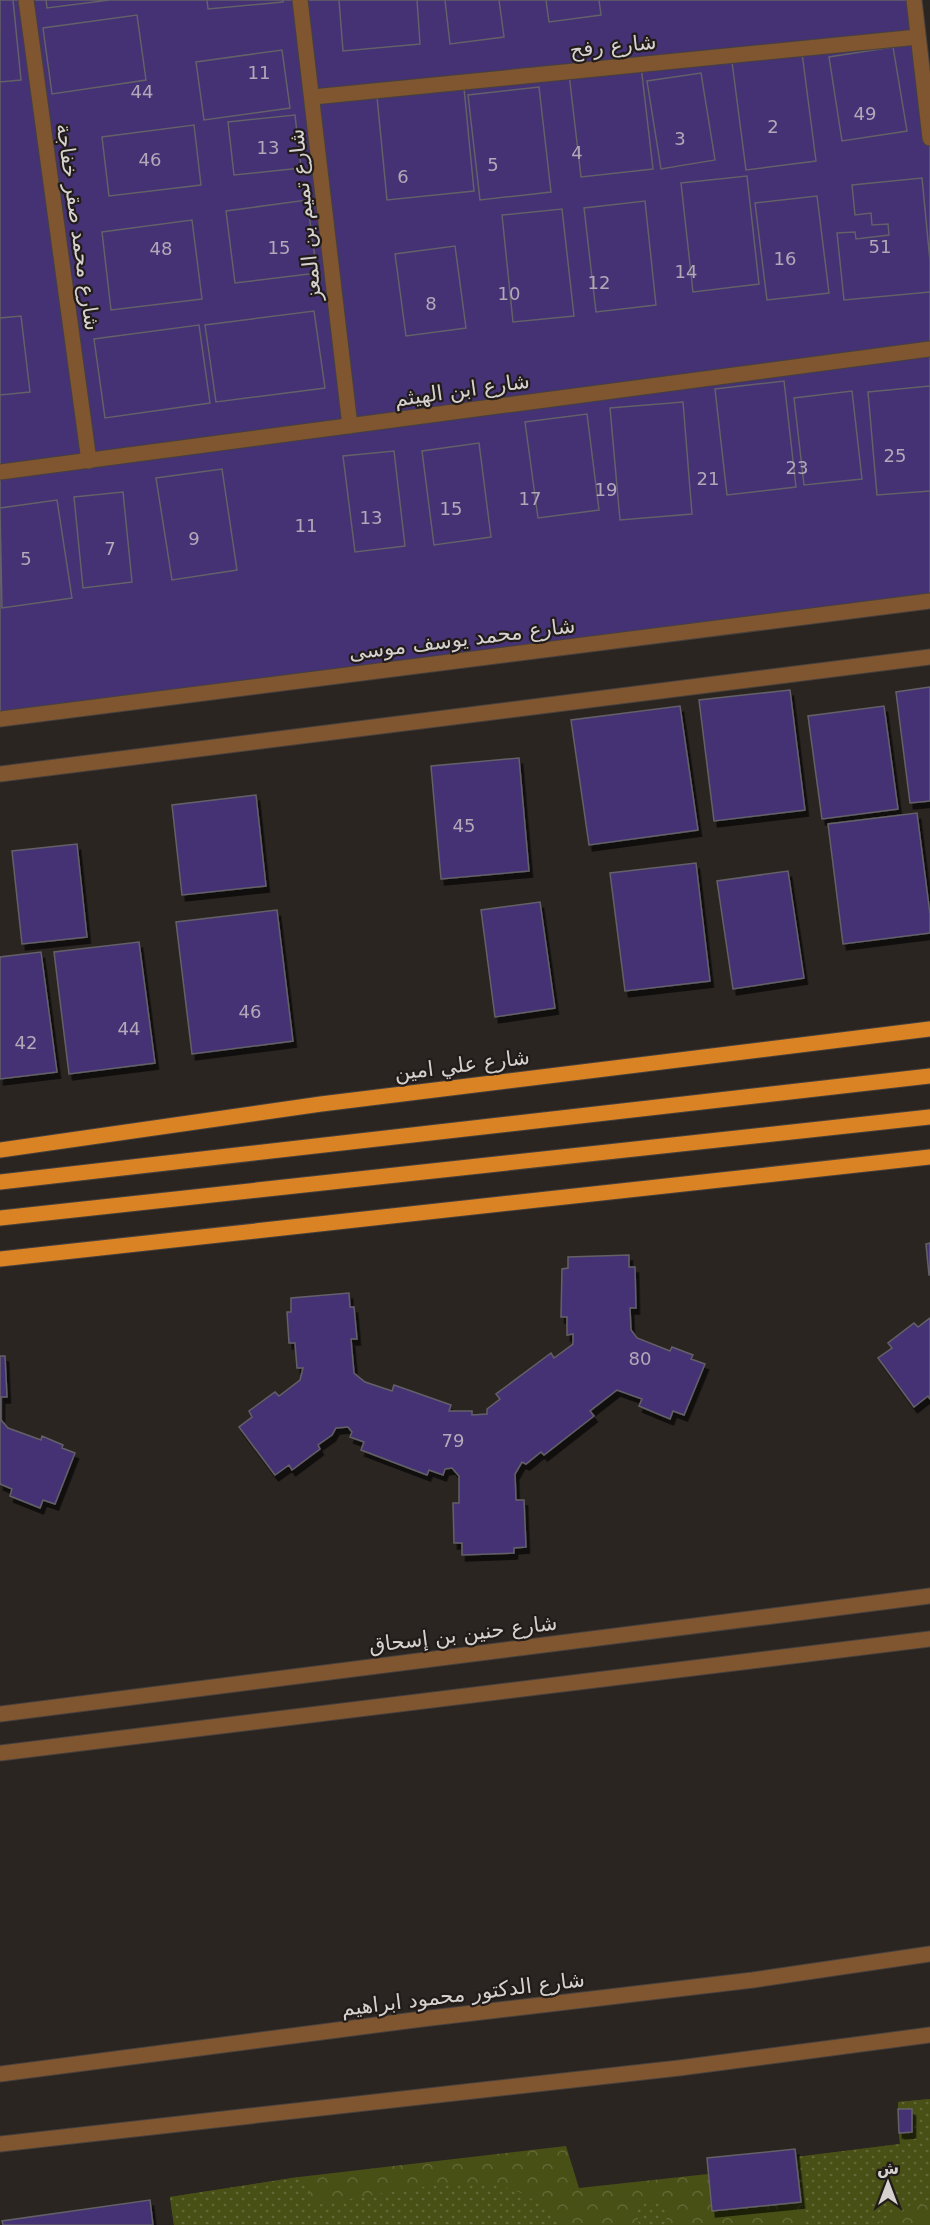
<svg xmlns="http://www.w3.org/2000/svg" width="930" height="2225" font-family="'DejaVu Sans','Noto Naskh Arabic',sans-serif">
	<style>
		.park { fill: url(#park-crowns) }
		.garden { fill: url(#garden-dots) }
		.building { fill: #443174; stroke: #636168; stroke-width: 1.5; filter: url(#shadow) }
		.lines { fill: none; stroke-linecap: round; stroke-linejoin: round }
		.minor-casing { stroke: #46413e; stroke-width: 17 }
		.primary-casing { stroke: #46413e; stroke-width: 17 }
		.minor { stroke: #805630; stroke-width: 15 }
		.primary { stroke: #d98325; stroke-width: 15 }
		.labels { text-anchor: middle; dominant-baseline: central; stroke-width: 4.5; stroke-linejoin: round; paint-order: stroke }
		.number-label { font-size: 18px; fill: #b1a9b8 }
		.street-label { font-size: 21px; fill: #d5d1cf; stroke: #211b19 }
	</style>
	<defs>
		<pattern id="park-crowns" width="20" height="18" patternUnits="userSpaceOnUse" patternTransform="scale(1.5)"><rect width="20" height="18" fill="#485015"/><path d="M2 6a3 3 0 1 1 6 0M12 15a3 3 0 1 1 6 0" fill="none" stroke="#626836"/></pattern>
		<pattern id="garden-dots" width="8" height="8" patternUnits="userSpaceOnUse" patternTransform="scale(1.5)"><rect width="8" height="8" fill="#485015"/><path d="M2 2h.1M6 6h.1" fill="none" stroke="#626836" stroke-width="1.8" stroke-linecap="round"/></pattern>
		<filter id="shadow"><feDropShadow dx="3.5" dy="6" stdDeviation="0" flood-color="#0009"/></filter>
	</defs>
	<rect width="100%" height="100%" fill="#2b2522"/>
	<path class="park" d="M 930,2099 L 930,2225 L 174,2225 L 170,2197 L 299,2177 L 566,2146 L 579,2188 L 708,2174 L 707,2158 L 795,2149 L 797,2157 L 900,2144 L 898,2102 Z"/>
	<path class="garden" d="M 930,2099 L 930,2201 L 883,2219 L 877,2225 L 805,2225 L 796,2157 L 900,2144 L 899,2133 L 912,2132 L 912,2109 L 898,2109 L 898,2102 Z
		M 299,2177 L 317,2205 C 368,2197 469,2172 514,2190 C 534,2198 551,2212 568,2225 L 174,2225 L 170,2197 Z
		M 648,2200 C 663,2200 672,2212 664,2225 L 640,2225 L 638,2222 L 638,2208 Z"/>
	<path class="building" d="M 0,0 L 13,0 L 21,80 L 0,82 Z
		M 0,0 L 913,0 L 930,141 L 930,601 L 0,720 Z
		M 46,0 L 110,0 L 47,8 Z
		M 207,0 L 283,0 L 283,2 L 208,9 Z
		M 339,0 L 417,0 L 420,44 L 343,51 Z
		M 445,0 L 499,0 L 504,37 L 450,44 Z
		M 546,0 L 599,0 L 601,15 L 549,22 Z
		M 137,15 L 146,80 L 52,94 L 43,28 Z
		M 893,47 L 907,131 L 842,141 L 829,57 Z
		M 282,50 L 290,108 L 204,120 L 196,62 Z
		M 802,53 L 816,161 L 746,170 L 732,62 Z
		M 641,66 L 653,169 L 581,177 L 569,74 Z
		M 701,73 L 715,160 L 661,169 L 647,81 Z
		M 539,87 L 551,192 L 480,200 L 468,95 Z
		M 464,88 L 474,191 L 387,200 L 377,97 Z
		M 295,115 L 301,168 L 234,175 L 228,122 Z
		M 194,125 L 201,185 L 109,196 L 102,137 Z
		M 747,176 L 759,284 L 693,292 L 681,183 Z
		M 922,178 L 930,261 L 930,292 L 844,300 L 837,233 L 855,232 L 856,239 L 889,235 L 888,224 L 872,225 L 871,213 L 855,215 L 852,185 Z
		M 817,196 L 829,293 L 767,300 L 755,203 Z
		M 307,200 L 317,273 L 235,283 L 226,211 Z
		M 645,201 L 656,305 L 596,312 L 584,208 Z
		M 562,209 L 574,316 L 513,322 L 502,215 Z
		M 192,220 L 202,299 L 111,310 L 102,232 Z
		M 455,246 L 466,328 L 406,336 L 395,254 Z
		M 314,311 L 325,388 L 216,402 L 205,325 Z
		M 21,316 L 30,392 L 0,395 L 0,318 Z
		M 199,325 L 210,403 L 105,418 L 94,339 Z
		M 784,381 L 796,487 L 727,495 L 715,389 Z
		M 930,386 L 930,491 L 877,495 L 868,392 Z
		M 852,391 L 862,479 L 804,485 L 794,398 Z
		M 683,402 L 692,514 L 620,520 L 610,408 Z
		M 587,414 L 599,510 L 538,518 L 525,422 Z
		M 479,443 L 491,537 L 434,545 L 422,451 Z
		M 394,451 L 405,546 L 355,552 L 343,456 Z
		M 222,469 L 237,570 L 172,580 L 156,478 Z
		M 123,492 L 132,582 L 83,588 L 74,497 Z
		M 57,500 L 72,598 L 2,608 L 0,508 Z
		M 930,687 L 930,801 L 910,803 L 896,692 Z
		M 790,690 L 805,810 L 714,821 L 699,700 Z
		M 680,706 L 698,830 L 589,845 L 571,720 Z
		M 884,706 L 898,809 L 822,819 L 808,716 Z
		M 519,758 L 529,871 L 441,879 L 431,766 Z
		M 256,795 L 266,886 L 182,895 L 172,805 Z
		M 917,813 L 930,914 L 930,933 L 843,944 L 828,824 Z
		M 77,844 L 87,937 L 22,944 L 12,851 Z
		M 696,863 L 710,981 L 625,991 L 610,873 Z
		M 788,871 L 804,978 L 733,989 L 717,881 Z
		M 540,902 L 555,1008 L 495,1017 L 481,910 Z
		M 277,910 L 293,1041 L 192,1054 L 176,922 Z
		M 139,942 L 155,1063 L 69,1074 L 54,952 Z
		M 41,952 L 57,1072 L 0,1079 L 0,957 Z
		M 930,1243 L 930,1275 L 929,1275 L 926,1244 Z
		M 629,1255 L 629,1267 L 635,1267 L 636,1308 L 630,1308 L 631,1330 L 637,1338 L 670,1351 L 672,1347 L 693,1355 L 691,1359 L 705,1364 L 684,1415 L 673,1411 L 670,1419 L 639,1406 L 642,1399 L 617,1390 L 590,1411 L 594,1416 L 544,1455 L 541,1452 L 526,1464 L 522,1462 L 515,1474 L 516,1500 L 524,1500 L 526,1547 L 514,1548 L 514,1553 L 462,1555 L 462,1543 L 454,1543 L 453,1503 L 459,1503 L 459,1476 L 452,1468 L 445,1469 L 443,1475 L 429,1470 L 427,1475 L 361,1450 L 364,1442 L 350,1437 L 352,1432 L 348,1427 L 336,1428 L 332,1435 L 318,1445 L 320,1449 L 292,1470 L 289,1465 L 275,1475 L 239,1427 L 252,1417 L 249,1411 L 275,1392 L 279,1396 L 300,1380 L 303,1368 L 297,1368 L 295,1343 L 289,1343 L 287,1312 L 291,1312 L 291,1298 L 349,1293 L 350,1307 L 354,1307 L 357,1339 L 351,1339 L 354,1373 L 365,1382 L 392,1391 L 394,1385 L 451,1405 L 449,1411 L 472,1411 L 472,1415 L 487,1414 L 487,1409 L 500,1399 L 496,1394 L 551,1353 L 554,1358 L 573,1344 L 573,1334 L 567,1335 L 567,1317 L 561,1317 L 562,1269 L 568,1268 L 568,1257 Z
		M 930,1318 L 930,1399 L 928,1396 L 914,1407 L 878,1358 L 892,1348 L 888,1343 L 914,1323 L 918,1327 Z
		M 0,1356 L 5,1356 L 7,1397 L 1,1397 L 1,1420 L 8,1428 L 41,1440 L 42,1436 L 63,1445 L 62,1448 L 75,1453 L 55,1504 L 43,1500 L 40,1508 L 10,1496 L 12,1489 L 0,1484 Z
		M 898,2109 L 912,2109 L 912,2132 L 899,2133 Z
		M 795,2149 L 801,2202 L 712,2211 L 707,2158 Z
		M 150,2200 L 153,2225 L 3,2225 L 2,2221 Z"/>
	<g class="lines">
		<defs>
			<path id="minor" d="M 26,0 L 89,461
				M 300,0 L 350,426
				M 914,0 L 930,138
				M 313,97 L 918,37
				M 0,472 L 930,349
				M 0,719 L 930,601
				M 0,774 L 930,657
				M 0,1714 L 930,1596
				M 0,1753 L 930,1639
				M 0,2074 L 422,2019 L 753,1980 L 930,1954
				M 0,2144 L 679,2068 L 930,2035"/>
			<path id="primary" d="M 0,1150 L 321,1104 L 930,1029
				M 0,1182 L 930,1076
				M 0,1218 L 930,1117
				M 0,1259 L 930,1157"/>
		</defs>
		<use href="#minor" class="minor-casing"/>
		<use href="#primary" class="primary-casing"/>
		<use href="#minor" class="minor"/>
		<use href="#primary" class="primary"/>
	</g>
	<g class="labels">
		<g class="number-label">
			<text x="259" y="72">11</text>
			<text x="142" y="91">44</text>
			<text x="865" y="113">49</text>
			<text x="773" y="126">2</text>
			<text x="680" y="138">3</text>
			<text x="268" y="147">13</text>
			<text x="577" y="152">4</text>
			<text x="150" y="159">46</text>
			<text x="493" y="164">5</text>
			<text x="403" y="176">6</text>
			<text x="880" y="246">51</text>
			<text x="279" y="247">15</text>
			<text x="161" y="248">48</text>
			<text x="785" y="258">16</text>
			<text x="686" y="271">14</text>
			<text x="599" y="282">12</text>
			<text x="509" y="293">10</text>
			<text x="431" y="303">8</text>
			<text x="895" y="455">25</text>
			<text x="797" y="467">23</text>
			<text x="708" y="478">21</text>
			<text x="606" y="489">19</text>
			<text x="530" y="498">17</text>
			<text x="451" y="508">15</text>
			<text x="371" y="517">13</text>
			<text x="306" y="525">11</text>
			<text x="194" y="538">9</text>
			<text x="110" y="548">7</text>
			<text x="26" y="558">5</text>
			<text x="464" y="825">45</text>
			<text x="250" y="1011">46</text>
			<text x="129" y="1028">44</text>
			<text x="26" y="1042">42</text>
			<text x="640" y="1358">80</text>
			<text x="453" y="1440">79</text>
		</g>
		<g class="street-label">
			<text transform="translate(613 46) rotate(-6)">شارع رفح</text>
			<text transform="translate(305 215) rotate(-96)">شارع تميم بن المعز</text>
			<text transform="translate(78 227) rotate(82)">شارع محمد صقر خفاجة</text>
			<text transform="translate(462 390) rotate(-8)">شارع ابن الهيثم</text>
			<text transform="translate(462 639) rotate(-7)">شارع محمد يوسف موسى</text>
			<text transform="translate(462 1065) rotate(-7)">شارع علي امين</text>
			<text transform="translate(463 1634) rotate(-7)">شارع حنين بن إسحاق</text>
			<text transform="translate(463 1994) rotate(-7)">شارع الدكتور محمود ابراهيم</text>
		</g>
	</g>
	<g transform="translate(888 2183)" stroke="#211b19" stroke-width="4.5" paint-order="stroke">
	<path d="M0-4.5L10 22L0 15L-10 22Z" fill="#d5d1cf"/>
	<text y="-9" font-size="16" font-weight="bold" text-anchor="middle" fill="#d5d1cf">ش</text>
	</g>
</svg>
